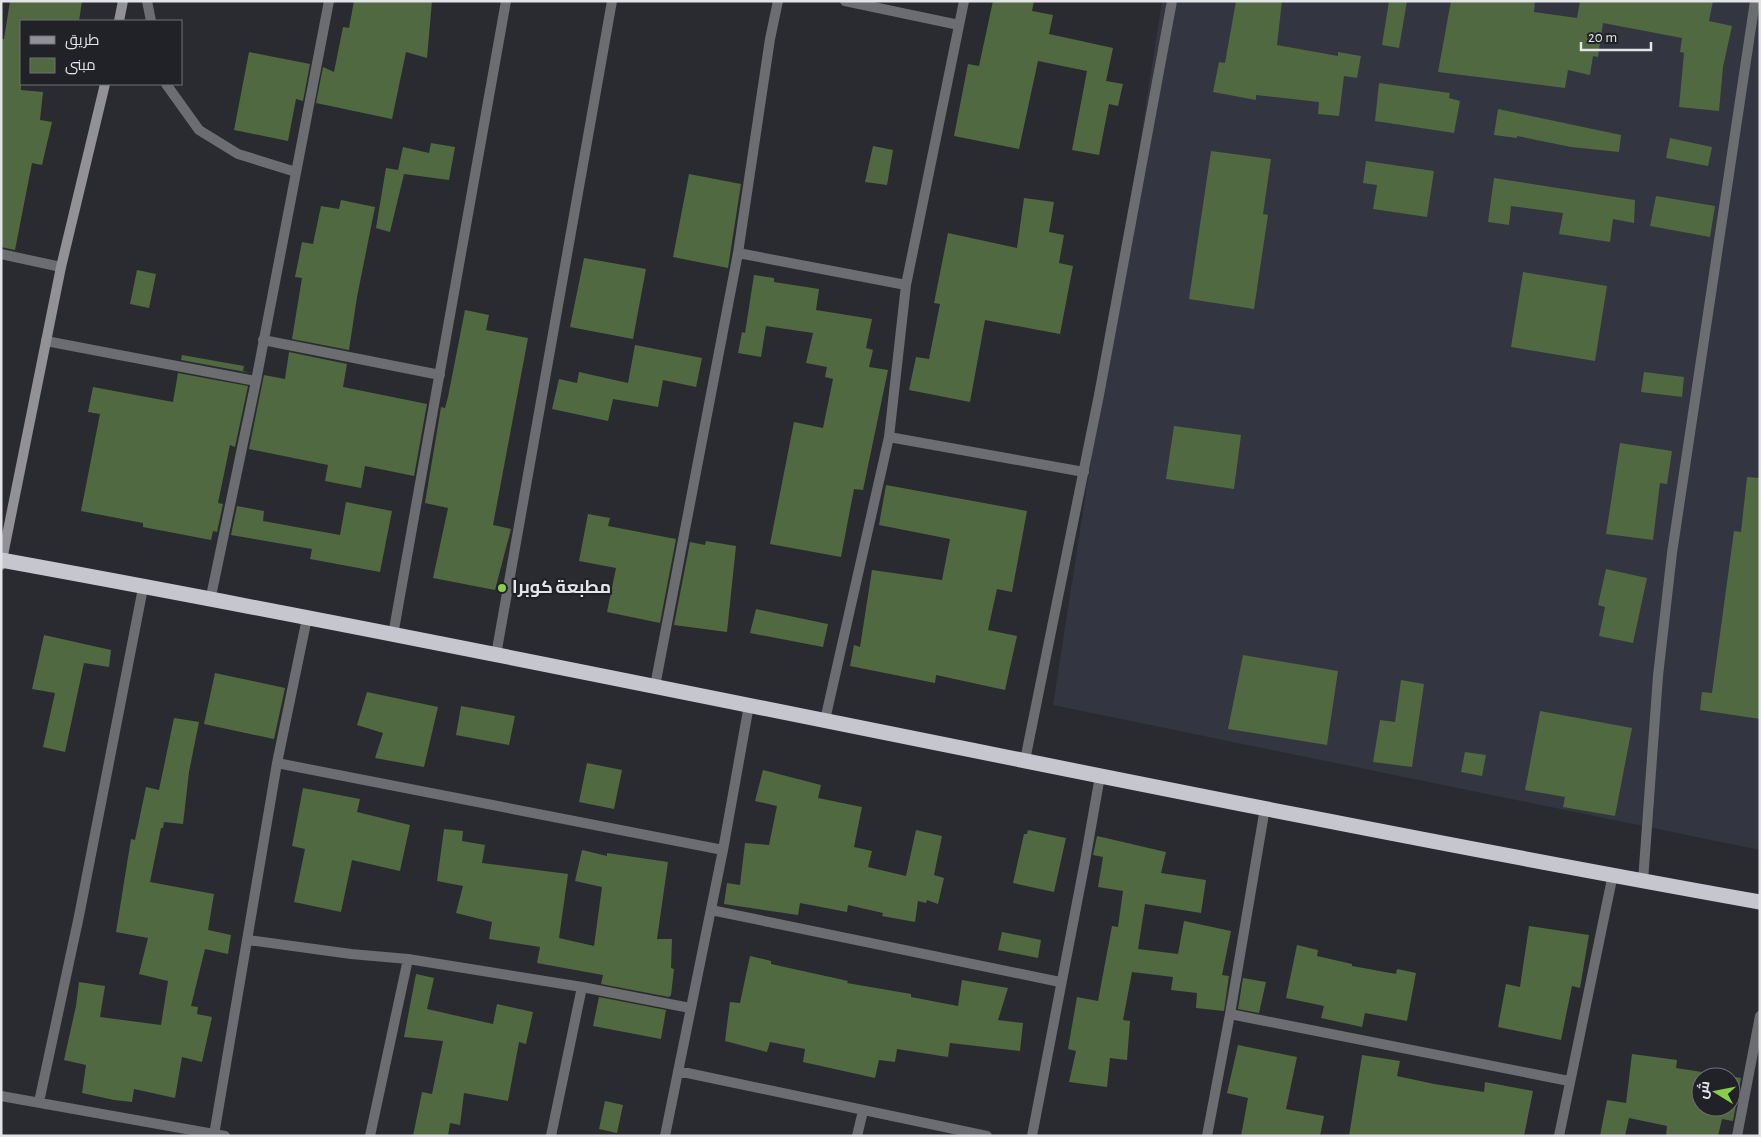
<svg xmlns="http://www.w3.org/2000/svg" width="1761" height="1137" font-family="'Alegreya Sans',Cairo,sans-serif">
	<style>
		.built { fill: #333540 }
		.building { fill: #516940; fill-rule: evenodd }
		.lines { fill: none; stroke-linecap: round; stroke-linejoin: round }
		.street { stroke: #6c6d70; stroke-width: 10 }
		.secondary { stroke: #919196; stroke-width: 10 }
		.highway { stroke: #c6c7ce; stroke-width: 15 }
		.poi-dot { fill: #88cf49; stroke: #212227; stroke-width: 2 }
		.labels { text-anchor: middle; dominant-baseline: central; stroke-width: 4.5; stroke-linejoin: round; paint-order: stroke }
		.poi-label { font-size: 18px; font-weight: bold; fill: #e3e4e7; stroke: #212227; text-anchor: start }
	</style>
	<rect width="100%" height="100%" fill="#2a2b31"/>
	<path class="built" d="M 1162,1 L 1760,1 L 1760,850 L 1053,705 Z"/>
	<path class="building" d="M 10,1 L 82,1 L 79,21 L 21,21 L 21,90 L 43,92 L 40,120 L 52,122 L 42,165 L 32,163 L 15,250 L 1,247 L 1,39 L 4,39 Z
		M 354,1 L 432,1 L 427,58 L 406,52 L 392,119 L 316,103 L 323,67 L 334,72 L 343,27 L 349,28 Z
		M 993,1 L 1034,1 L 1032,11 L 1053,15 L 1049,34 L 1113,48 L 1106,81 L 1123,84 L 1118,106 L 1109,104 L 1099,155 L 1072,150 L 1087,71 L 1038,61 L 1019,149 L 954,136 L 968,64 L 979,66 Z
		M 1236,1 L 1282,1 L 1277,45 L 1338,56 L 1338,52 L 1361,56 L 1357,78 L 1344,76 L 1339,116 L 1318,114 L 1319,102 L 1256,95 L 1256,100 L 1213,92 L 1219,62 L 1225,63 Z
		M 1389,1 L 1407,1 L 1399,48 L 1382,45 Z
		M 1451,1 L 1535,1 L 1534,12 L 1577,18 L 1580,1 L 1713,1 L 1709,21 L 1732,26 L 1723,67 L 1719,111 L 1679,107 L 1684,53 L 1680,52 L 1682,38 L 1603,23 L 1598,57 L 1593,56 L 1590,75 L 1568,70 L 1565,88 L 1438,72 Z
		M 249,52 L 310,64 L 303,101 L 296,99 L 288,141 L 234,130 Z
		M 1379,83 L 1450,93 L 1449,98 L 1460,101 L 1454,133 L 1375,121 Z
		M 1498,109 L 1621,135 L 1619,152 L 1571,147 L 1517,136 L 1517,138 L 1494,135 Z
		M 1670,138 L 1712,147 L 1708,166 L 1666,158 Z
		M 431,143 L 455,147 L 449,180 L 404,174 L 390,232 L 376,228 L 386,168 L 398,170 L 403,147 L 429,153 Z
		M 873,146 L 893,150 L 887,185 L 865,182 Z
		M 1211,151 L 1271,159 L 1263,214 L 1268,215 L 1254,309 L 1189,299 Z
		M 1366,161 L 1434,171 L 1427,217 L 1373,209 L 1377,185 L 1363,183 Z
		M 689,174 L 741,184 L 728,268 L 673,257 Z
		M 1494,178 L 1635,200 L 1634,223 L 1613,219 L 1610,242 L 1559,234 L 1563,213 L 1511,206 L 1509,225 L 1488,222 Z
		M 1656,196 L 1715,206 L 1710,237 L 1650,226 Z
		M 1024,198 L 1054,202 L 1049,232 L 1064,235 L 1059,263 L 1073,266 L 1060,334 L 985,320 L 970,402 L 909,390 L 916,357 L 929,359 L 940,304 L 934,303 L 948,233 L 1017,248 Z
		M 341,200 L 375,207 L 357,297 L 349,350 L 292,339 L 302,278 L 295,277 L 302,242 L 313,244 L 321,206 L 339,209 Z
		M 584,258 L 646,269 L 633,339 L 570,327 Z
		M 137,270 L 156,274 L 149,308 L 130,304 Z
		M 1523,272 L 1607,286 L 1595,361 L 1511,347 Z
		M 754,275 L 774,278 L 774,282 L 819,289 L 816,310 L 872,319 L 866,348 L 873,350 L 869,367 L 888,370 L 863,490 L 854,489 L 841,557 L 770,544 L 794,422 L 823,428 L 833,379 L 825,377 L 827,367 L 806,363 L 813,333 L 766,326 L 761,357 L 738,353 L 742,332 L 745,333 Z
		M 465,310 L 489,315 L 486,330 L 528,338 L 493,525 L 511,529 L 495,590 L 433,578 L 448,508 L 425,503 L 441,407 L 445,408 L 448,397 Z
		M 635,345 L 702,358 L 696,387 L 663,380 L 658,407 L 613,399 L 608,421 L 552,409 L 559,379 L 577,383 L 579,372 L 628,383 Z
		M 289,352 L 347,364 L 343,387 L 427,404 L 414,476 L 365,466 L 361,488 L 325,481 L 328,465 L 249,449 L 264,375 L 285,379 Z
		M 182,355 L 244,366 L 243,371 L 251,373 L 181,360 Z
		M 1644,372 L 1684,377 L 1682,397 L 1641,392 Z
		M 178,373 L 248,386 L 235,447 L 230,445 L 218,503 L 223,504 L 217,532 L 213,531 L 211,540 L 143,527 L 143,523 L 81,511 L 100,414 L 88,412 L 93,387 L 173,402 Z
		M 1174,426 L 1241,435 L 1234,489 L 1166,479 Z
		M 1620,443 L 1672,451 L 1667,484 L 1660,483 L 1653,540 L 1606,534 Z
		M 1747,477 L 1760,478 L 1760,719 L 1700,710 L 1702,692 L 1712,693 L 1734,531 L 1741,532 Z
		M 886,485 L 1027,511 L 1012,592 L 997,589 L 988,630 L 1017,636 L 1005,690 L 936,675 L 935,683 L 850,666 L 854,645 L 860,647 L 872,570 L 942,580 L 950,539 L 879,525 Z
		M 346,502 L 392,511 L 380,572 L 310,559 L 312,549 L 231,535 L 237,506 L 264,511 L 263,521 L 340,535 Z
		M 588,514 L 610,518 L 608,526 L 676,539 L 660,623 L 607,612 L 616,568 L 579,561 Z
		M 706,541 L 736,546 L 727,632 L 674,625 L 690,542 L 705,545 Z
		M 1606,569 L 1647,578 L 1633,643 L 1599,636 L 1605,607 L 1598,605 Z
		M 756,609 L 828,624 L 823,647 L 750,633 Z
		M 44,635 L 111,650 L 109,667 L 84,663 L 65,752 L 43,747 L 55,693 L 32,689 Z
		M 1243,655 L 1338,671 L 1327,745 L 1228,729 Z
		M 215,673 L 285,688 L 274,739 L 204,724 Z
		M 1401,680 L 1424,684 L 1412,767 L 1373,762 L 1380,720 L 1395,722 Z
		M 367,692 L 438,707 L 424,767 L 375,758 L 383,733 L 357,725 Z
		M 461,706 L 515,716 L 509,745 L 456,735 Z
		M 1540,711 L 1632,728 L 1615,816 L 1563,807 L 1565,797 L 1525,790 Z
		M 174,718 L 199,722 L 189,772 L 183,824 L 164,822 L 163,828 L 161,828 L 150,882 L 214,894 L 208,930 L 231,935 L 228,954 L 205,949 L 191,1006 L 198,1007 L 197,1014 L 212,1017 L 202,1062 L 182,1057 L 175,1098 L 134,1089 L 132,1102 L 114,1100 L 82,1093 L 86,1065 L 64,1060 L 76,1006 L 79,982 L 105,986 L 100,1017 L 161,1025 L 168,981 L 139,974 L 148,938 L 116,932 L 131,839 L 135,840 L 146,787 L 159,790 Z
		M 1465,752 L 1486,755 L 1482,776 L 1461,772 Z
		M 587,763 L 622,770 L 614,809 L 579,802 Z
		M 763,770 L 821,785 L 818,798 L 862,807 L 854,847 L 872,851 L 868,867 L 906,876 L 916,830 L 942,836 L 934,875 L 944,878 L 938,904 L 927,900 L 926,903 L 918,901 L 915,922 L 882,916 L 883,913 L 848,905 L 847,912 L 800,903 L 798,915 L 724,904 L 727,883 L 740,885 L 745,843 L 769,845 L 777,806 L 755,801 Z
		M 303,788 L 360,799 L 357,812 L 410,825 L 400,871 L 352,860 L 341,912 L 294,902 L 305,849 L 292,846 Z
		M 444,829 L 463,831 L 462,841 L 485,845 L 482,863 L 568,874 L 559,938 L 594,946 L 602,887 L 575,881 L 582,850 L 607,856 L 607,853 L 668,862 L 657,939 L 672,939 L 671,968 L 674,969 L 671,995 L 669,997 L 601,984 L 603,975 L 537,963 L 540,947 L 489,939 L 492,922 L 456,913 L 463,886 L 437,881 Z
		M 1028,830 L 1066,838 L 1054,892 L 1013,883 L 1024,834 L 1027,834 Z
		M 1097,836 L 1166,852 L 1161,873 L 1206,880 L 1201,913 L 1145,904 L 1138,949 L 1178,954 L 1184,921 L 1231,931 L 1222,975 L 1229,976 L 1224,1011 L 1196,1008 L 1197,993 L 1171,990 L 1173,977 L 1132,972 L 1123,1020 L 1130,1021 L 1127,1060 L 1110,1058 L 1107,1087 L 1069,1082 L 1076,1051 L 1068,1049 L 1077,997 L 1098,1001 L 1112,926 L 1118,927 L 1123,891 L 1098,887 L 1103,857 L 1093,855 Z
		M 1529,926 L 1589,935 L 1580,988 L 1572,986 L 1561,1040 L 1498,1027 L 1506,984 L 1520,987 Z
		M 1002,932 L 1041,940 L 1038,958 L 998,950 Z
		M 1297,945 L 1318,950 L 1317,956 L 1352,964 L 1352,966 L 1396,974 L 1397,969 L 1416,973 L 1407,1021 L 1365,1013 L 1362,1027 L 1321,1018 L 1324,1006 L 1286,998 Z
		M 750,956 L 771,961 L 771,964 L 848,981 L 847,983 L 911,994 L 911,997 L 958,1006 L 962,980 L 1008,988 L 998,1020 L 1023,1023 L 1020,1051 L 950,1043 L 948,1057 L 897,1049 L 895,1062 L 879,1060 L 875,1078 L 803,1062 L 805,1049 L 770,1042 L 767,1052 L 725,1041 L 730,1002 L 740,1003 Z
		M 416,974 L 434,978 L 427,1009 L 493,1024 L 497,1004 L 533,1012 L 526,1044 L 519,1042 L 508,1101 L 464,1093 L 460,1125 L 450,1123 L 448,1136 L 413,1136 L 422,1092 L 432,1094 L 443,1041 L 404,1037 Z
		M 1243,978 L 1266,982 L 1259,1013 L 1238,1009 Z
		M 599,997 L 666,1010 L 661,1039 L 593,1026 Z
		M 1238,1045 L 1297,1057 L 1286,1109 L 1324,1116 L 1320,1136 L 1241,1136 L 1248,1098 L 1227,1093 Z
		M 1632,1054 L 1677,1060 L 1676,1068 L 1741,1078 L 1733,1121 L 1722,1119 L 1718,1136 L 1666,1136 L 1667,1126 L 1629,1118 L 1625,1136 L 1600,1136 L 1607,1100 L 1626,1103 ZM 1701,1077 L 1731,1077 L 1731,1107 L 1701,1107 Z
		M 1362,1055 L 1400,1061 L 1397,1076 L 1434,1084 L 1484,1092 L 1485,1082 L 1533,1091 L 1524,1136 L 1349,1136 Z
		M 605,1101 L 623,1105 L 617,1133 L 599,1129 Z"/>
	<g class="lines">
		<path class="street" d="M 147,1 L 151,21
			M 845,1 L 959,25
			M 166,84 L 199,130 L 238,154 L 296,172
			M 738,253 L 906,285
			M 1,254 L 61,267
			M 263,340 L 440,375
			M 46,341 L 256,381
			M 889,437 L 1084,472
			M 210,601 L 256,381 L 329,1
			M 393,635 L 506,1
			M 496,655 L 612,1
			M 655,686 L 738,253 L 770,39 L 778,1
			M 825,720 L 889,437 L 906,285 L 964,1
			M 1025,760 L 1099,395 L 1172,1
			M 277,763 L 723,850
			M 1643,881 L 1658,676 L 1672,553 L 1755,1
			M 711,910 L 1060,982
			M 248,940 L 351,954 L 408,959 L 582,987 L 690,1008
			M 1230,1014 L 1569,1081
			M 678,1071 L 987,1136
			M 1,1096 L 225,1136
			M 39,1102 L 79,916 L 143,588
			M 214,1135 L 277,763 L 307,618
			M 370,1136 L 408,959
			M 551,1136 L 582,987
			M 665,1136 L 723,850 L 749,705
			M 857,1136 L 863,1111
			M 1032,1136 L 1085,861 L 1100,776
			M 1207,1136 L 1230,1014 L 1265,808
			M 1559,1136 L 1613,874
			M 1737,1136 L 1760,1016"/>
		<path class="secondary" d="M 119,21 L 123,1
			M 1,565 L 61,267 L 105,84"/>
		<path class="highway" d="M 1,560 C 589,667 1172,797 1760,902"/>
	</g>
	<circle class="poi-dot" cx="502" cy="588" r="5"/>
	<g class="labels">
		<g class="poi-label">
			<text x="512" y="588">مطبعة كوبرا</text>
		</g>
	</g>
	<rect width="1761" height="1137" fill="none" stroke="#e3e4e7" stroke-width="5"/>
	<rect x="20" y="20" width="162" height="65" fill="#212227" stroke="#6f7074"/>
	<rect x="30" y="36" width="25" height="8" fill="#919196" stroke="#6f7074"/>
	<text x="65" y="45" font-size="15" fill="#e3e4e7">طريق</text>
	<rect x="30" y="58" width="25" height="15" fill="#516940" stroke="#6f7074"/>
	<text x="65" y="70" font-size="15" fill="#e3e4e7">مبنى</text>
	<g transform="translate(1716 1092) rotate(280)"><circle r="24" fill="#212227" stroke="#6f7074"/>
	<path d="M0-4L9 19L0 12L-9 19Z" fill="#88cf49"/>
	<text y="-8" font-size="14" font-weight="bold" text-anchor="middle" fill="#e3e4e7">ش</text>
	</g>
	<path d="M1581 42v8h70v-8" fill="none" stroke="#e3e4e7" stroke-width="2.5"/>
	<text x="1588" y="42" font-size="15" fill="#e3e4e7" stroke="#212227" stroke-width="4" paint-order="stroke">20 m</text>
</svg>
